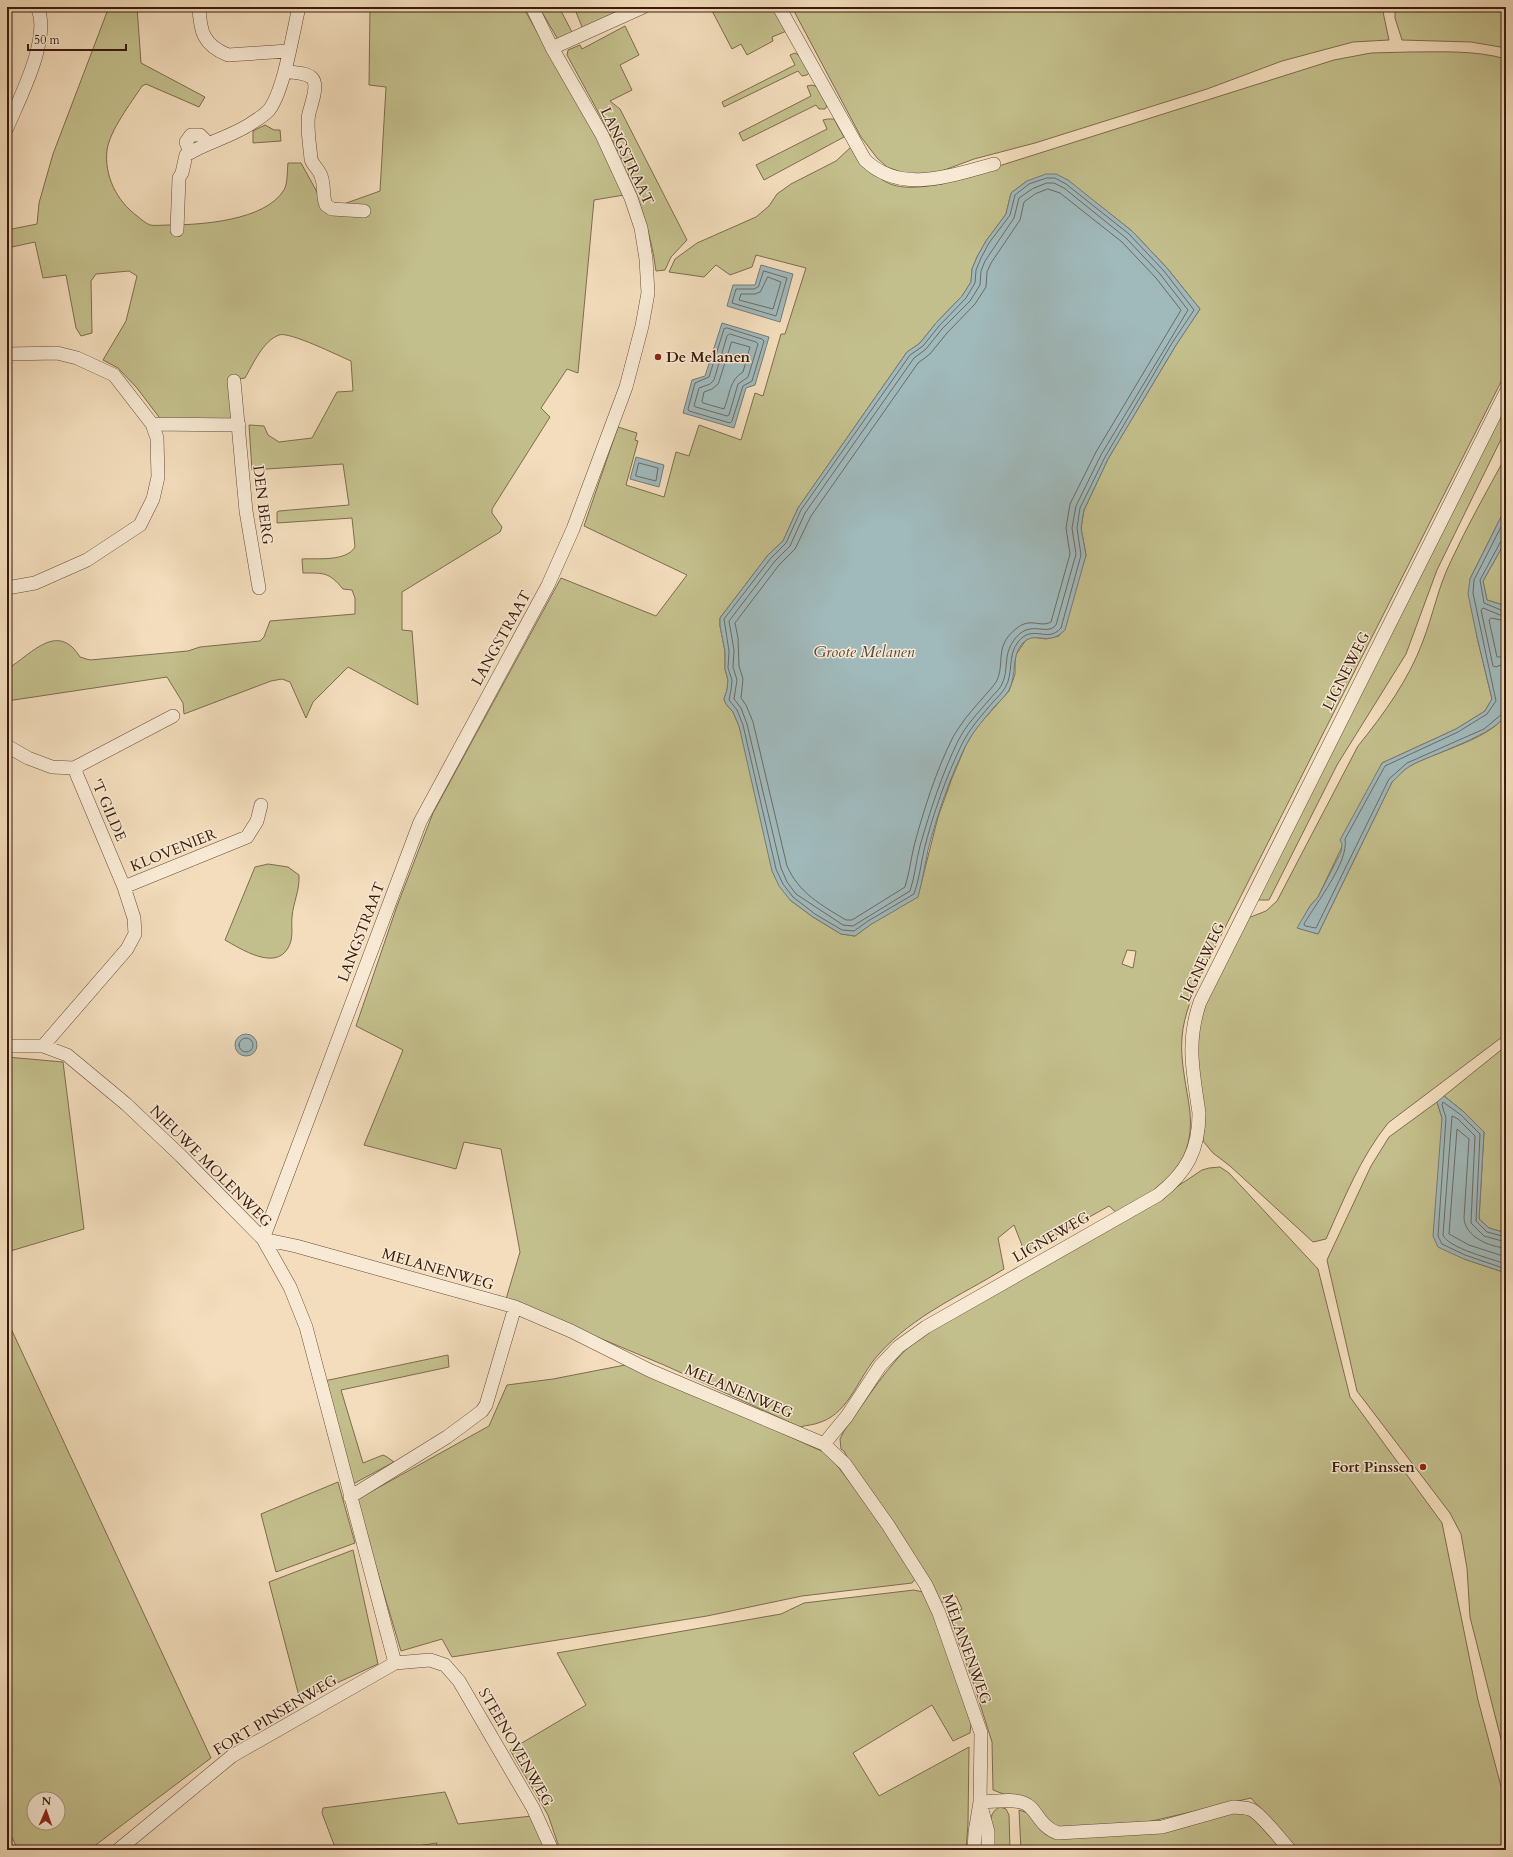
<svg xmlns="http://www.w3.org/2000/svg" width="1513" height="1857" font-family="Cardo,serif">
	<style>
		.green { fill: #c3bf8c; stroke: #7e6c4c; fill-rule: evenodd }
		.water { fill: #a0b9bb; stroke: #777975 }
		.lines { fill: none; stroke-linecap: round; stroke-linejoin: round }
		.shore { stroke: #6d6a64; stroke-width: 1 }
		.minor-casing { stroke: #684b38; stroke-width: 14 }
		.minor { stroke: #f7e9d3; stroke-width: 13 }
		.poi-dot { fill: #8f2418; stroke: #f7e9d3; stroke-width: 1.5 }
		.labels { text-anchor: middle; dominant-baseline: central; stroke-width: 3; stroke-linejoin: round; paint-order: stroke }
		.street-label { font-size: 15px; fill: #3a1a0c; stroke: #f7e9d3 }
		.poi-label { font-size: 15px; font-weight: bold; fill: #3a1a0c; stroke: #f7e9d3; text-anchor: start }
		.water-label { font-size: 16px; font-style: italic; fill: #594a41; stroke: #f7e9d3 }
	</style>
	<rect width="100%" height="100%" fill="#f3ddbc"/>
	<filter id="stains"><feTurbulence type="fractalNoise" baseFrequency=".005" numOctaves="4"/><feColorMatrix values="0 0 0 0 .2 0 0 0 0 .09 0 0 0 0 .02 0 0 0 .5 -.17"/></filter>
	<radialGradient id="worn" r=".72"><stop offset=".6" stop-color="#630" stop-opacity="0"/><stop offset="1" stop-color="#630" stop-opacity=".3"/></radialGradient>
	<path class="green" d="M 106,7 L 137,7 L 141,63 L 205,97 L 199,107 L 146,84 L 142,86 C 131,103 110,130 107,150 C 104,176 117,201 137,216 C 141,219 145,223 150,225 C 155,226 162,225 168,225 C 200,225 265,221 284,190 C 288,183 287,171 288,163 L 301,163 L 327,210 L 380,191 L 386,87 L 369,85 L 370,7 L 523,7 L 599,142 L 624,195 L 594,200 L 578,373 L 567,369 L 541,408 L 550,417 L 492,509 L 492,513 L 502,527 L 500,532 L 402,592 L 402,630 L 412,631 L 418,705 L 348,667 L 313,702 L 306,718 L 290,682 L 282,679 L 271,681 L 184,714 L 183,703 L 167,677 L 7,701 L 7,667 L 12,666 C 35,650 59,623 80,657 L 90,660 L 188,651 L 200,647 L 260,641 L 264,637 L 270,621 L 355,614 L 355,598 L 352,590 L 343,589 C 329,572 324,573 303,573 L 302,559 C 317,558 346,562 355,547 L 352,518 L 277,523 L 277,512 L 279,511 L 349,505 L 343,464 L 252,470 L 249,425 L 264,426 L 268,435 L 279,442 L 312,438 L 337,392 L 353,391 L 351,361 C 339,356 289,331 279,335 C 263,341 253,364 245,378 L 231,380 L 234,416 L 230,421 L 165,425 L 137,388 L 118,368 L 103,360 L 126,321 L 137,276 L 129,271 L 96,274 L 91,281 L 92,333 L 81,336 L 76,328 L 66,275 L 43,278 L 35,242 L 7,248 L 7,230 L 37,224 L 39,203 L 53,154 L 107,12 Z
		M 539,7 L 559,7 L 575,38 L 560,43 Z
		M 588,7 L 634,7 L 584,32 L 576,12 Z
		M 710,7 L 770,7 L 778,14 L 789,30 L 772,37 L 773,41 L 747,55 L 741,44 L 732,49 Z
		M 794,7 L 1382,7 L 1389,40 L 1353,42 L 1282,61 L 1207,89 L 1035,143 L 974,159 L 939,172 L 920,175 L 906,174 L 887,167 L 877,158 L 861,137 L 795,13 Z
		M 1395,7 L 1506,7 L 1506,48 L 1471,42 L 1402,40 L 1395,18 Z
		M 625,26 L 639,55 L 620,65 L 632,90 L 610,101 L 620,109 L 687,240 L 671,257 L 665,270 L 656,271 C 646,193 604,123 567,55 L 568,50 L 580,45 L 582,49 Z
		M 1410,52 C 1442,52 1475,50 1506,59 L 1506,372 L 1202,973 C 1193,994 1184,1014 1182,1037 C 1180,1062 1187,1088 1190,1112 C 1195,1169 1159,1188 1118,1214 L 1109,1206 L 1025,1253 L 1014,1225 L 998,1238 L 1004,1269 C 960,1296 914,1315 879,1354 C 859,1375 850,1412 821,1422 C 814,1425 807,1425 800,1427 L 664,1365 L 506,1299 L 520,1252 L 501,1149 L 464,1142 L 456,1169 L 364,1145 L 403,1050 L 356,1026 L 397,906 L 433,813 L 561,578 L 656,616 L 687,575 L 584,526 L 618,427 L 637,433 L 635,440 L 638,441 L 626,485 L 664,497 L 676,452 L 689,456 L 699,425 L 741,440 L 755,393 L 763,396 L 781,334 L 785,334 L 806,268 L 756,255 L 752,267 L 730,275 L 716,265 L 704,277 L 669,272 L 675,259 L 697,243 L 756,217 L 769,206 L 777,194 L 791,184 L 836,161 L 852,146 C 861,156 869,168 879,177 C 895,192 922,187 942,184 L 1334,60 L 1371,53 ZM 1027,181 L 1104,209 L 1132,231 L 1167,268 L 1200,309 L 1176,345 L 1108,459 L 1084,510 L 1081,528 L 1086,555 L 1059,636 L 1046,639 L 1032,637 L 1026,640 L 1015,656 L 1015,674 L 1009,691 L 976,728 L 966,745 L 952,778 L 938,817 L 920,888 L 855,936 L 841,934 L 813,917 L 790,900 L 739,726 L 733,712 L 726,704 L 724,699 L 727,690 L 728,680 L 725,669 L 725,651 L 720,626 L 720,618 L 768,555 L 783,541 L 798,508 L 907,352 L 920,343 L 936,323 L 962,296 L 971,282 L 972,269 L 977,257 L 986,241 L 1006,214 L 1011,193 ZM 1127,950 L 1136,951 L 1133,968 L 1122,964 Z
		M 795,53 L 800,56 L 809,73 L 807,75 L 802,76 L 798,71 L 724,107 L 722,102 L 795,65 L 790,55 Z
		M 807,86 L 812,85 L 818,87 L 827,106 L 825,109 L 819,109 L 816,105 L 743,141 L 739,133 L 811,96 Z
		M 828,119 L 834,119 L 844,137 L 764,180 L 756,165 L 827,129 L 823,120 Z
		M 265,125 L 274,130 L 280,130 L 281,141 L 253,143 L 253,131 Z
		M 1506,404 L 1506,429 L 1437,570 L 1406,654 L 1337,765 L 1269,900 L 1257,900 Z
		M 1506,456 L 1506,507 L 1470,579 L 1477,637 L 1492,699 L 1485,711 L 1456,729 L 1382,763 L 1318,897 L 1310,906 L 1298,928 L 1318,934 L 1392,782 C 1397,777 1403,770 1410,766 C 1434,752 1495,738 1506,713 L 1506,1034 L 1388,1123 C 1360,1158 1344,1199 1326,1239 L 1313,1242 L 1230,1166 L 1213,1153 L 1203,1141 L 1204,1124 L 1196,1041 L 1205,999 L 1248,918 L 1266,911 L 1277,901 L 1358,746 C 1384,714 1409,679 1423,641 C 1433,615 1438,588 1450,563 C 1467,526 1487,491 1506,456 Z
		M 1506,540 L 1506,606 L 1487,600 L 1483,581 Z
		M 268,864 L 288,867 L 299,875 C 300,890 293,903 292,917 C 291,928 294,938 288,948 C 275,971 241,949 225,940 L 255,867 Z
		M 1506,1046 L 1506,1233 L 1489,1228 L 1479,1219 L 1484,1132 L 1464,1112 L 1444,1096 Z
		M 7,1057 L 63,1062 L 84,1229 L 7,1252 Z
		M 1437,1102 L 1442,1118 L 1464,1259 L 1506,1273 L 1506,1759 L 1470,1617 L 1467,1568 L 1461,1534 L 1450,1513 L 1357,1391 L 1327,1260 L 1371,1166 L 1389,1137 Z
		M 1220,1167 L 1229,1173 L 1318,1269 L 1350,1397 L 1442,1523 L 1478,1700 L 1506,1805 L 1506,1850 L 1298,1850 L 1251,1798 L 1139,1824 L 1059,1829 L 1006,1795 L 993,1790 L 992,1742 L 971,1676 L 948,1616 L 962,1609 L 956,1596 L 941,1603 L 854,1470 L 844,1451 L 841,1449 L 840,1439 L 844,1431 C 867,1399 888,1364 918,1338 L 1160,1198 L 1202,1170 L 1209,1168 Z
		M 7,1320 L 211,1758 L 89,1850 L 18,1850 L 7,1827 ZM 34,1799 L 58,1799 L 58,1823 L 34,1823 Z
		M 448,1355 L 449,1367 L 341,1390 L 363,1463 L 383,1455 L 387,1457 L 394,1462 L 353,1484 L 324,1381 Z
		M 630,1364 L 828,1454 L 884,1526 L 916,1578 L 912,1583 L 802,1596 L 707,1616 L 452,1657 L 442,1639 L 401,1651 L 356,1500 L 489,1426 L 507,1385 L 553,1379 Z
		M 338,1482 L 355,1543 L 276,1572 L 261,1514 Z
		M 353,1550 L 378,1664 L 300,1700 L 269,1582 Z
		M 914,1590 L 923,1592 L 937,1622 L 971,1724 L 970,1733 L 953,1741 L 932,1705 L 853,1753 L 879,1796 L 969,1747 L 968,1824 L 966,1850 L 560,1850 L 548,1815 L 510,1750 L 586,1705 L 557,1653 L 781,1614 L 804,1603 Z
		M 445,1792 L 458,1824 L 532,1816 L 546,1850 L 434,1850 L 437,1843 L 391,1850 L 336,1850 L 322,1813 L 323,1808 Z
		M 1000,1807 L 1006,1809 L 1009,1815 L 1010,1850 L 991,1850 C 991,1836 985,1813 1000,1807 Z
		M 1019,1810 L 1028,1813 L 1048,1834 L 1234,1812 L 1248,1815 L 1254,1819 L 1282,1850 L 1021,1850 Z"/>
	<path class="water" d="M 1046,174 L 1056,174 L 1068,180 L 1132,231 L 1167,268 L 1200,309 L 1176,345 L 1108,459 L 1084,510 L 1081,528 L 1086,555 L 1065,630 C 1048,648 1035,629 1022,644 C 1011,657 1017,674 1009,690 C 1006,695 1000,701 995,706 C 985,718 974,730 966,745 C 950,777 937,815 928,850 C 925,866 922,882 918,897 L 870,925 L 855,936 L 841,934 L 813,917 L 790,900 L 779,886 L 772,871 L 739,726 L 733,712 L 726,704 L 724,699 L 727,690 L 728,680 L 725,669 L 725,651 L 720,626 L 720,618 L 768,555 L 783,541 L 798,508 L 907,352 L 920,343 L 936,323 L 962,296 L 971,282 L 972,269 L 977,257 L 986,241 L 1006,214 L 1011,193 L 1027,181 Z
		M 761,265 L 793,274 L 780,322 L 727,306 L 733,285 L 755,285 Z
		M 722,323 L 769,337 L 755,385 L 746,388 L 734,428 L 683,413 L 692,380 L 705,376 Z
		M 636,457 L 664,465 L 659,487 L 630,479 Z
		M 1506,507 L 1506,540 L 1483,581 L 1487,600 L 1506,606 L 1506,671 L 1502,674 C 1505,686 1509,701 1506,713 C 1501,733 1429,755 1410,766 C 1403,770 1398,777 1392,782 L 1318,934 L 1297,928 L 1310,906 L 1318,897 L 1341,852 L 1342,844 L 1340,840 L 1382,763 L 1456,729 L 1485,711 L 1492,699 L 1477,637 L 1468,594 L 1470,579 Z
		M235 1045a11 11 0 1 1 22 0a11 11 0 1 1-22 0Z
		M 1444,1096 L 1464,1112 L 1484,1132 L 1479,1219 L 1489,1228 L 1506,1233 L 1506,1273 L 1464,1259 L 1438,1247 L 1433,1236 L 1442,1118 L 1437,1102 Z"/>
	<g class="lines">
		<path class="shore" d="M 1047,178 L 1055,178 L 1066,184 L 1129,234 L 1164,271 L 1194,310 L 1172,343 L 1105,457 L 1080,508 L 1077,528 L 1081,555 L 1061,628 C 1047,644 1033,623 1018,642 C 1007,656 1014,673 1005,688 C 1002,693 997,698 993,702 C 982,715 970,728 962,744 C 946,777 933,814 924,850 C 921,864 919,880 914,894 L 868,921 L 854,931 L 842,930 L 815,914 L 793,897 L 783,884 L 776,869 L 743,725 L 737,710 L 729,700 L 731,690 L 732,680 L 728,668 L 729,651 L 724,619 L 771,558 L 786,543 L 801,510 L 910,355 L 923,346 L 939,326 L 966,298 L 975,283 L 976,270 L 981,258 L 989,243 L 1010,215 L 1015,195 L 1029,184 Z
			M 1047,183 L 1054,183 L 1064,188 L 1126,238 L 1160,274 L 1188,310 L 1101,455 L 1076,506 L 1072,528 L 1076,554 L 1056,625 C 1046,637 1030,618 1014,640 C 1002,656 1010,670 1001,686 C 998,691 993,695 989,700 C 978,713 966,725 958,741 C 942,774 930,811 920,846 C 916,861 915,876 910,891 L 853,926 L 843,925 L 796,894 L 787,882 L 781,868 L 747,724 L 741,708 L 734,699 L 737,680 L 733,667 L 734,650 L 729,621 L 775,561 L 790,546 L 805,513 L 914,358 L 926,349 L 942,329 L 970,301 L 980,285 L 981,271 L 985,261 L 1014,218 L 1019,198 L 1032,189 Z
			M 1048,189 L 1060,193 L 1122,242 L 1156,278 L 1181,310 L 1096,452 L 1070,504 L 1066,528 L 1070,554 L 1051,622 C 1040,628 1031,617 1017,628 C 993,646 1006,664 996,682 C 992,688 986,694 982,699 C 971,711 961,723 953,737 C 936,771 924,809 914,846 C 911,859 909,874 905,887 L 852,920 L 846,920 C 821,905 799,893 787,866 L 753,722 L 746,705 L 741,698 L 743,679 L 739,666 L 738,638 L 735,623 L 779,565 L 795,549 L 811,516 L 918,363 L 930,354 L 947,333 L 975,304 L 986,287 L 987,272 L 991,263 L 1020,220 L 1024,202 L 1035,194 Z
			M 764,271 L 787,278 L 776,316 L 732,303 L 736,289 L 754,289 L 758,287 Z
			M 768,277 L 781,282 L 773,309 L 739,300 L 741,294 L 755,294 L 760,292 Z
			M 727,328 L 762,339 L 764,341 L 752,381 L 743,386 L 732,421 L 730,423 L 689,411 L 688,409 L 695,383 L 709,377 L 724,329 Z
			M 730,334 L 756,342 L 758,344 L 748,377 L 738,384 L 729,415 L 727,416 L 696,407 L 694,406 L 699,388 L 710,384 L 714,380 L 727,336 Z
			M 732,342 L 750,347 L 743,372 C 729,380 730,395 724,409 L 703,403 L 702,401 L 704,392 L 712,389 L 718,384 Z
			M 639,463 L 658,468 L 656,481 L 636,476 Z
			M 1506,517 L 1474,580 L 1473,593 L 1496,701 L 1487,714 L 1458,732 L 1385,766 L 1345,839 C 1349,862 1316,903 1304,924 L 1305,926 L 1316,928 L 1389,779 L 1407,763 L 1484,729 L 1502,714 L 1506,713
			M 1506,539 L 1501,541 L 1480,580 L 1484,603 L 1501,610 L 1506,610
			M 1506,615 L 1500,615 L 1483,608 L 1481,610 L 1493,666 L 1496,667 L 1506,663
			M 1506,621 L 1491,618 L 1489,620 L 1497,657 L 1506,657
			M239 1045a7 7 0 1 1 14 0a7 7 0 1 1-14 0Z
			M 1506,1237 L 1487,1232 L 1476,1221 L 1480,1134 L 1461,1115 L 1443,1102 L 1442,1105 L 1446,1118 L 1438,1236 L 1442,1244 L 1465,1255 L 1506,1269
			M 1506,1242 L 1484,1236 L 1471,1223 L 1475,1136 L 1458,1119 L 1452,1116 L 1443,1235 C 1448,1248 1492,1259 1506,1264
			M 1506,1248 C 1490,1247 1465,1237 1464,1218 L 1469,1139 L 1457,1129 L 1449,1234 L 1469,1245 L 1506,1257"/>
		<defs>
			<path id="minor" d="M 199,7 C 200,31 203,45 228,55 L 288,51
				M 779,7 L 865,160 C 901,195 952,175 994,164
				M 552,48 L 643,7
				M 285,71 C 292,73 306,72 312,78 C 319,85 311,105 309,113 C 306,125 310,146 311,159 C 313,166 319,169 321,176 C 325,185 322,196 326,205 L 332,209 L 364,211
				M 7,128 C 19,99 52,37 37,7
				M 190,152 L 186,142 L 191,135 L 200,135 L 208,143
				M 177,230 L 179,178 L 182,173 L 186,155 C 205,143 227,138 247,126 C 253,122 264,116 269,110 C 284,91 293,32 299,7
				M 7,354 L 57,353 L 77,358 L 114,375 L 152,424 L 157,438 L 158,477 L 153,499 L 140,525 L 87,560 L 35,583 L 7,588
				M 234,381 L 246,511 L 259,588
				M 152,424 L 239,425
				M 7,746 L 28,758 L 52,767 L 74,768
				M 124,887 L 247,837 L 257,821 L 261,805
				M 7,1046 L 43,1046 L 67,1055 L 126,1104 L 181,1156 L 263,1239 L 290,1287 L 306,1327 L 395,1663
				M 43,1046 L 127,949 L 135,934 L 134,918 L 124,887 L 74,768 L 173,716
				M 263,1239 L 420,822 L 548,585 L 573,529 L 626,387 L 642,326 L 648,293 L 646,259 L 641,228 L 631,198 L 602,135 L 552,48 L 532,7
				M 263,1239 L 296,1246 L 515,1307 L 571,1331 L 651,1371 L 824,1444 L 845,1464 L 888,1525 L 926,1585 L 939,1613 L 981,1733 L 980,1802 L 975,1832 L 974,1850
				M 824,1444 L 847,1416 L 880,1366 L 898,1347 L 926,1327 L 1158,1195 C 1187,1172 1199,1150 1199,1113 C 1193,1071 1186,1043 1200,1002 L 1506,392
				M 350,1497 L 447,1437 L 482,1411 L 486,1405 L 515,1307
				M 980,1802 C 993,1802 1012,1798 1024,1803 C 1037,1808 1039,1827 1058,1833 L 1162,1827 L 1233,1807 C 1240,1808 1246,1807 1252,1810 C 1263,1816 1281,1840 1290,1850
				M 981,1806 L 988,1832 L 988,1850
				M 118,1850 L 232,1756 L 395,1663 L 430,1660 L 445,1665 L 459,1681 L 533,1808 L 552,1850"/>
		</defs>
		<use href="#minor" class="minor-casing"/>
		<use href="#minor" class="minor"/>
	</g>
	<g class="poi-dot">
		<circle cx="658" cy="357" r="4"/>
		<circle cx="1423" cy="1467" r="4"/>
	</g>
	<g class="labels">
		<g class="street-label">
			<text transform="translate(627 156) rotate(65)">LANGSTRAAT</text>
			<text transform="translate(263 505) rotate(83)">DEN BERG</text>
			<text transform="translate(501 638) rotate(-61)">LANGSTRAAT</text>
			<text transform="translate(1346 671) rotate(-63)">LIGNEWEG</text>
			<text transform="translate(109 810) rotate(67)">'T GILDE</text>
			<text transform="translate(173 850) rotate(-22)">KLOVENIER</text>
			<text transform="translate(361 932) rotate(-69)">LANGSTRAAT</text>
			<text transform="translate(1202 962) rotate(-65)">LIGNEWEG</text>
			<text transform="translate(211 1166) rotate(45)">NIEUWE MOLENWEG</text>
			<text transform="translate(1051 1237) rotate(-30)">LIGNEWEG</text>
			<text transform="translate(438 1269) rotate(16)">MELANENWEG</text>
			<text transform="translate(739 1391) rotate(23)">MELANENWEG</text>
			<text transform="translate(967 1649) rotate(70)">MELANENWEG</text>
			<text transform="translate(275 1715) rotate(-31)">FORT PINSENWEG</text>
			<text transform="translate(516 1747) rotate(60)">STEENOVENWEG</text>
		</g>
		<g class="poi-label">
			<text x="666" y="357">De Melanen</text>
			<text x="1415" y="1467" text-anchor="end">Fort Pinssen</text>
		</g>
		<g class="water-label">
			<text x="864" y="652">Groote Melanen</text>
		</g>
	</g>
	<rect width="1513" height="1857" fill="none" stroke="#f3ddbc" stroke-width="24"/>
	<rect x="8" y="8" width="1497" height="1841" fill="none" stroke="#3a1a0c" stroke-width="2"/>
	<rect x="12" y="12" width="1489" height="1833" fill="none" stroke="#3a1a0c"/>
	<g transform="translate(46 1811) rotate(2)"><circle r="19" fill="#f7e9d3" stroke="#ab9683"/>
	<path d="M0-3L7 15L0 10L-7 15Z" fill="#8f2418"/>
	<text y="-6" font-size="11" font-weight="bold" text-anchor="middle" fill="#3a1a0c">N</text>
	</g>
	<path d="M28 44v6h98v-6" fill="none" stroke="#3a1a0c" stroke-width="2"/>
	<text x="34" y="44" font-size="12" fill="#3a1a0c" stroke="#f7e9d3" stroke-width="3" paint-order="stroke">50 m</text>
	<rect width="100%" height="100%" filter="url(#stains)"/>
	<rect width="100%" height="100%" fill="url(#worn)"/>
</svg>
